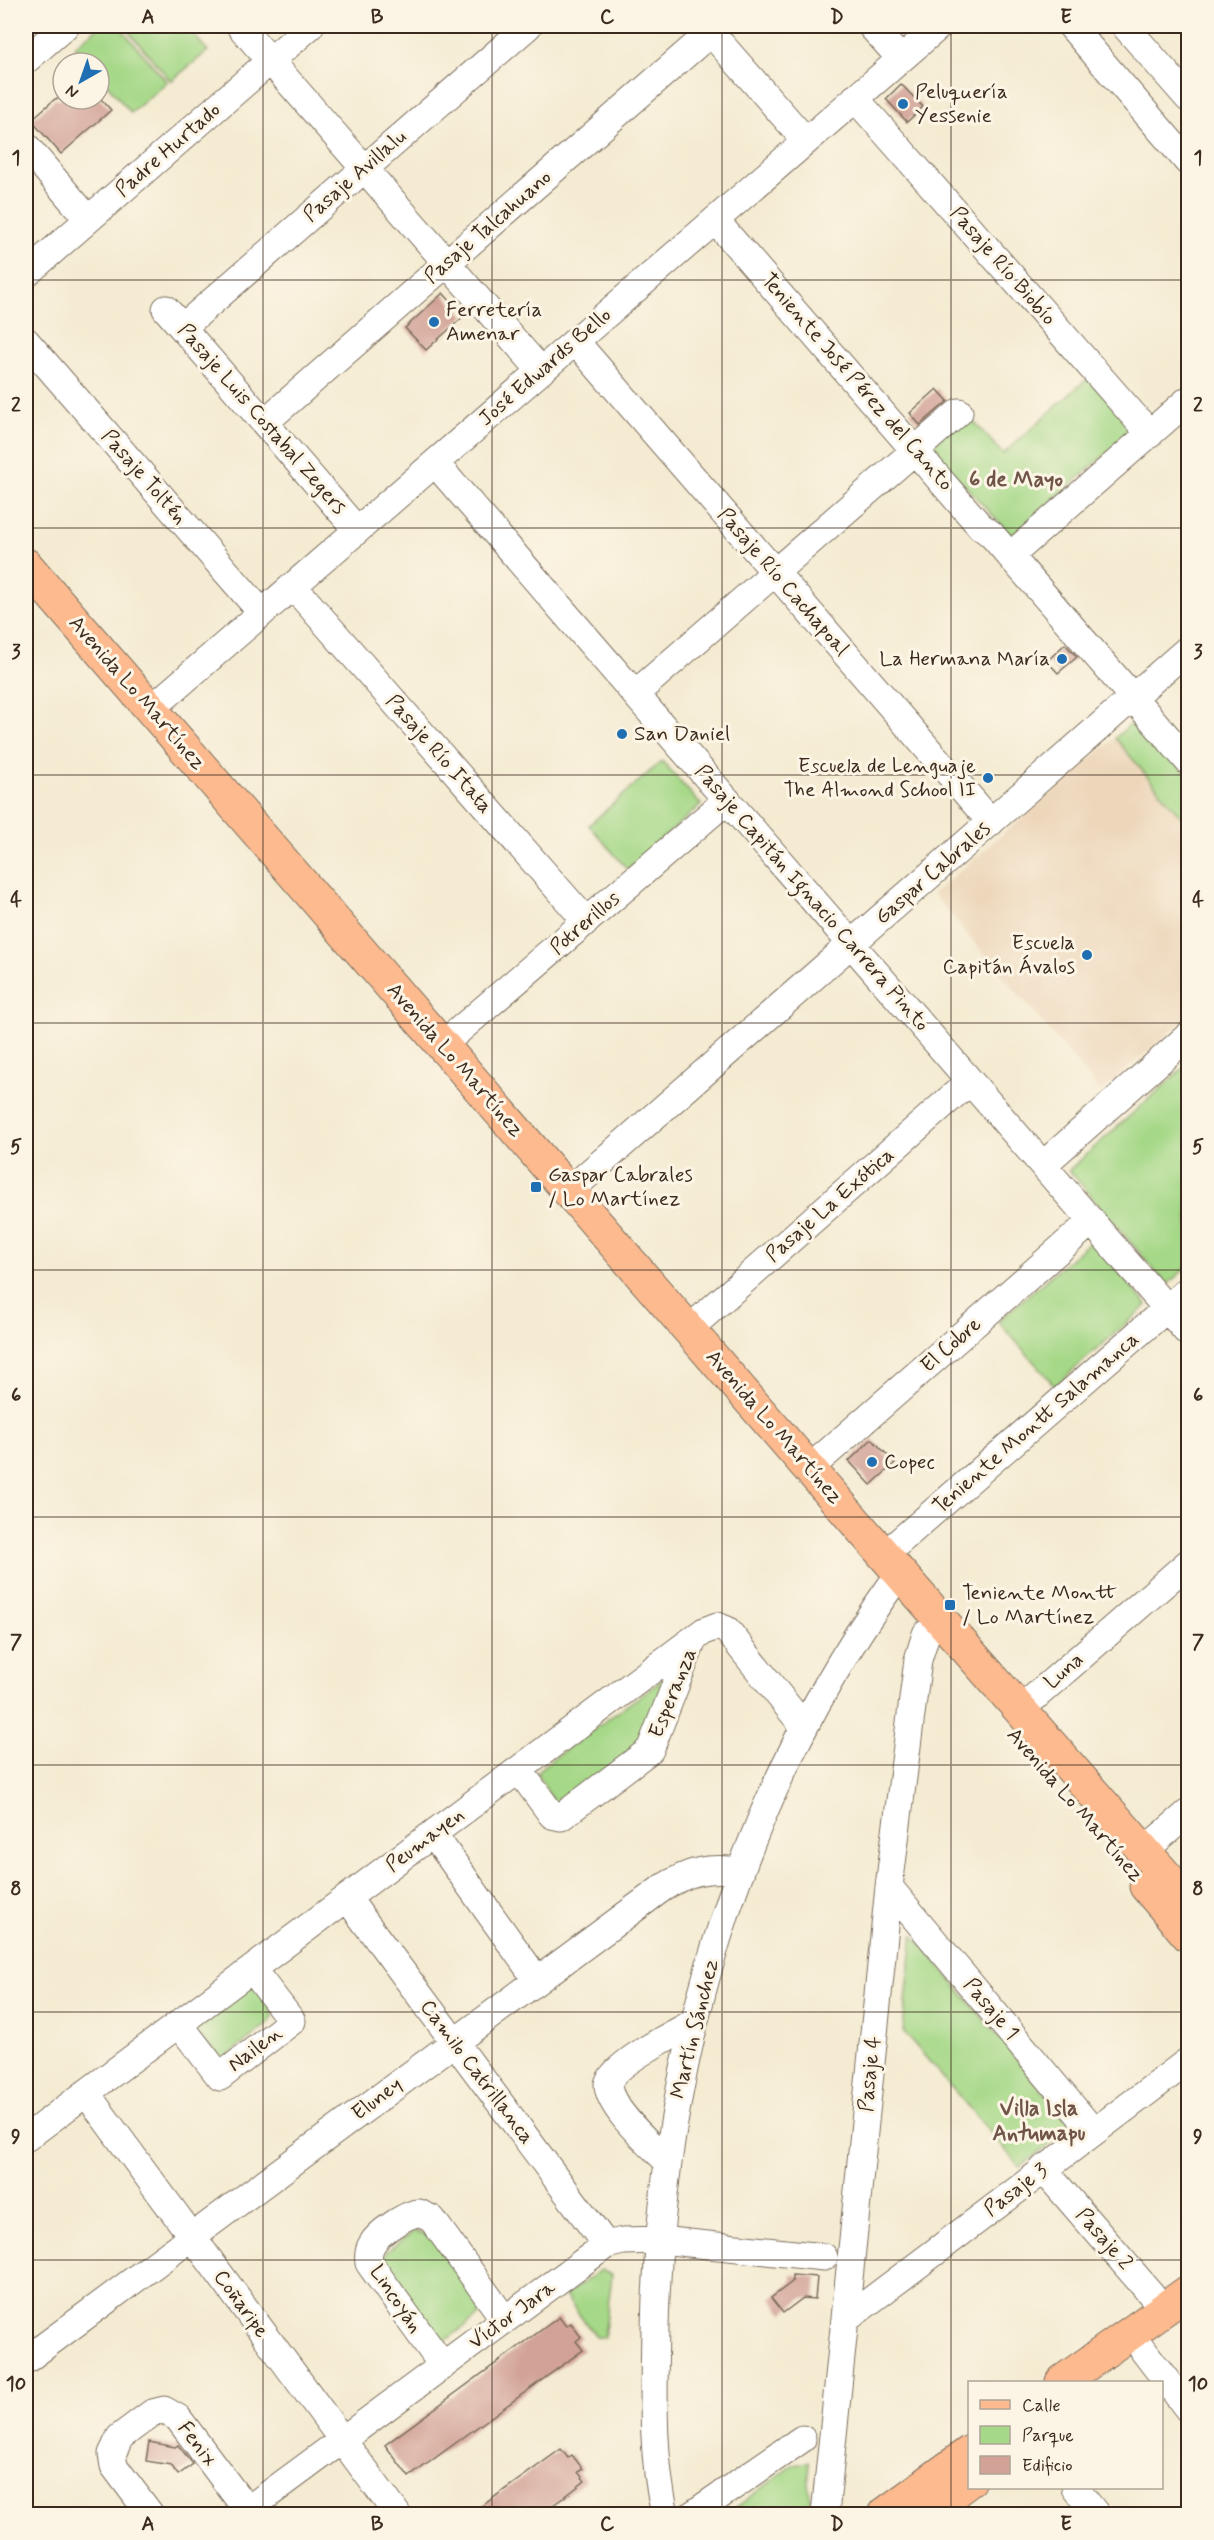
<svg xmlns="http://www.w3.org/2000/svg" width="1214" height="2540" font-family="Mynerve,sans-serif">
	<style>
		.built { fill: #edd7bb }
		.green { fill: #a5d887; stroke: #708152; stroke-width: 1.5 }
		.building { fill: #d2a296 }
		.lines { fill: none; stroke-linecap: round; stroke-linejoin: round }
		.minor-casing { stroke: #7c6e5d; stroke-width: 29 }
		.major-casing { stroke: #7c6e5d; stroke-width: 35 }
		.minor { stroke: #fff; stroke-width: 27 }
		.major { stroke: #fcba8e; stroke-width: 33 }
		.grid { fill: none; stroke: #3b2a1e; stroke-width: 1.5; stroke-opacity: 0.55 }
		.poi-dot { fill: #1f6fb2; stroke: #fcf5e5; stroke-width: 2 }
		.labels { text-anchor: middle; dominant-baseline: central; stroke-width: 6; stroke-linejoin: round; paint-order: stroke }
		.poi-label { font-size: 21px; fill: #3b2a1e; stroke: #fcf5e5; text-anchor: start }
		.street-label { font-size: 21px; fill: #3b2a1e; stroke: #fcf5e5 }
		.neighbourhood-label { font-size: 22px; font-weight: bold; fill: #705448; stroke: #fcf5e5 }
		.neatline { fill: none; stroke: #3b2a1e; stroke-width: 2 }
		.grid-label { font-size: 20px; text-anchor: middle; font-weight: bold; fill: #3b2a1e }
	</style>
	<rect width="100%" height="100%" fill="#fcf5e5"/>
	<filter id="ink" filterUnits="userSpaceOnUse"><feTurbulence type="fractalNoise" baseFrequency=".0167" numOctaves="2"/><feDisplacementMap in="SourceGraphic" scale="12" xChannelSelector="R" yChannelSelector="G"/><feConvolveMatrix kernelMatrix="1 2 1 2 8 2 1 2 1" color-interpolation-filters="sRGB"/></filter>
	<filter id="wash" filterUnits="userSpaceOnUse"><feTurbulence type="fractalNoise" baseFrequency=".008" numOctaves="4" result="noise"/><feDisplacementMap in="SourceGraphic" scale="24" xChannelSelector="R" yChannelSelector="G"/><feGaussianBlur stdDeviation="1.35" result="paint"/><feColorMatrix in="noise" values="0 0 0 0 0 0 0 0 0 0 0 0 0 0 0 0 0 1.4 0 .05"/><feComposite in="paint" operator="in"/></filter>
	<g filter="url(#wash)">
		<rect width="100%" height="100%" fill="#f4ebd2"/>
		<path class="built" d="M 1115,738 L 1188,825 L 1188,1017 L 1101,1091 L 933,894 Z"/>
		<path class="green" d="M 100,26 L 119,26 L 167,82 L 131,113 L 99,75 L 99,63 L 89,63 L 75,46 Z
			M 124,26 L 186,26 L 208,51 L 171,81 Z
			M 1089,377 L 1136,428 L 1012,536 L 930,448 L 966,413 L 1003,454 Z
			M 1138,717 L 1188,776 L 1188,825 L 1115,738 Z
			M 662,761 L 701,805 L 627,869 L 589,825 Z
			M 1188,1064 L 1188,1266 L 1167,1285 L 1069,1170 Z
			M 1091,1241 L 1147,1305 L 1055,1386 L 998,1321 Z
			M 669,1675 L 643,1745 L 556,1806 L 537,1773 L 543,1766 Z
			M 913,1934 L 1073,2127 L 1020,2167 L 903,2031 Z
			M 254,1982 L 273,2013 L 270,2022 L 223,2059 L 190,2027 Z
			M 414,2231 L 429,2235 L 480,2304 L 479,2316 L 446,2340 L 432,2331 L 383,2268 L 386,2252 Z
			M 601,2270 L 612,2275 L 604,2338 L 596,2337 L 565,2296 Z
			M 808,2461 L 811,2514 L 727,2514 L 795,2464 Z"/>
		<g id="blocks">
			<path class="building" d="M 901,84 L 923,107 L 907,122 L 886,99 Z
				M 55,99 L 101,99 L 111,110 L 61,154 L 31,120 Z
				M 443,293 L 464,316 L 426,350 L 405,328 Z
				M 937,389 L 948,401 L 920,425 L 910,413 Z
				M 1065,644 L 1077,657 L 1058,673 L 1047,661 Z
				M 872,1439 L 895,1463 L 871,1485 L 849,1461 Z
				M 792,2275 L 817,2277 L 815,2299 L 803,2298 L 783,2313 L 771,2298 L 792,2282 Z
				M 559,2317 L 566,2326 L 571,2323 L 581,2337 L 576,2341 L 583,2350 L 409,2477 L 385,2445 Z
				M 149,2442 L 175,2447 L 178,2445 L 193,2464 L 178,2475 L 171,2465 L 146,2461 Z
				M 561,2449 L 568,2458 L 572,2455 L 583,2469 L 578,2472 L 585,2481 L 563,2498 L 540,2514 L 471,2514 Z"/>
		</g>
	</g>
	<g filter="url(#ink)">
		<use href="#blocks" fill-opacity="0" stroke="#7c6e5d" stroke-width="1.5"/>
		<g class="lines">
			<defs>
				<path id="minor" d="M 240,26 L 541,371
					M 705,26 L 806,141
					M 871,26 L 901,59
					M 1071,26 L 1188,162
					M 1125,26 L 1188,98
					M 26,60 L 65,26
					M 855,98 L 1150,434
					M 26,146 L 88,219
					M 715,220 L 980,526 L 991,534 L 1188,761
					M 26,274 L 310,26
					M 166,309 L 357,530
					M 183,327 L 528,26
					M 26,341 L 262,613
					M 575,341 L 991,822
					M 265,422 L 711,32
					M 435,463 L 1188,1333
					M 1010,556 L 1188,400
					M 293,586 L 586,921
					M 635,694 L 959,412
					M 151,709 L 939,26
					M 442,1045 L 727,800
					M 1043,1165 L 1188,1036
					M 569,1191 L 1188,649
					M 689,1329 L 970,1081
					M 810,1468 L 1092,1221
					M 884,1555 L 1188,1290
					M 1021,1709 L 1188,1563
					M 519,1770 L 552,1815 L 561,1817 L 650,1750 L 693,1640
					M 433,1834 L 537,1980
					M 1145,1850 L 1188,1813
					M 889,1887 L 1093,2131
					M 347,1898 L 606,2245
					M 179,2024 L 220,2077 L 292,2021 L 252,1969
					M 86,2093 L 397,2514
					M 26,2138 L 704,1631 L 717,1626 L 727,1630 L 804,1727
					M 667,2161 C 650,2144 608,2108 608,2084 C 614,2063 674,2034 693,2023
					M 1043,2169 L 1164,2309
					M 845,2320 L 1188,2061
					M 1143,2350 L 1188,2409
					M 26,2360 L 661,1889 C 690,1870 708,1867 741,1871
					M 443,2366 L 369,2263 C 368,2256 368,2250 372,2244 C 378,2233 407,2213 419,2213 L 432,2219 L 505,2320
					M 1075,2488 L 1096,2514
					M 150,2514 L 114,2466 L 112,2454 L 120,2437 L 152,2413 L 164,2410 L 178,2418 L 250,2514
					M 242,2514 L 606,2245 L 623,2241 L 660,2240 L 824,2257
					M 665,2514 C 651,2455 654,2389 655,2328 C 661,2064 737,1801 892,1584
					M 693,2514 L 802,2439
					M 825,2514 L 889,1887 L 918,1660 L 926,1634"/>
				<path id="major" d="M 26,565 L 884,1555 L 1188,1901
					M 1146,1886 L 1188,1935
					M 1062,2382 L 1188,2292
					M 885,2514 L 970,2452
					M 924,2514 L 970,2480"/>
			</defs>
			<use href="#minor" class="minor-casing"/>
			<use href="#major" class="major-casing"/>
			<use href="#minor" class="minor"/>
			<use href="#major" class="major"/>
		</g>
	</g>
	<path class="grid" d="M 263,26 L 263,2514M 492,26 L 492,2514M 722,26 L 722,2514M 951,26 L 951,2514M 26,280 L 1188,280M 26,528 L 1188,528M 26,775 L 1188,775M 26,1023 L 1188,1023M 26,1270 L 1188,1270M 26,1517 L 1188,1517M 26,1765 L 1188,1765M 26,2012 L 1188,2012M 26,2260 L 1188,2260"/>
	<g class="poi-dot">
		<circle cx="903" cy="104" r="6"/>
		<circle cx="434" cy="322" r="6"/>
		<circle cx="1062" cy="659" r="6"/>
		<circle cx="622" cy="734" r="6"/>
		<circle cx="988" cy="778" r="6"/>
		<circle cx="1087" cy="955" r="6"/>
		<rect x="530" y="1181" width="12" height="12" rx="3"/>
		<circle cx="872" cy="1462" r="6"/>
		<rect x="944" y="1599" width="12" height="12" rx="3"/>
	</g>
	<g class="labels">
		<g class="poi-label">
			<text x="915" y="92">Peluquería<tspan x="915" dy="24">Yessenie</tspan></text>
			<text x="446" y="310">Ferretería<tspan x="446" dy="24">Amenar</tspan></text>
			<text x="1050" y="659" text-anchor="end">La Hermana María</text>
			<text x="634" y="734">San Daniel</text>
			<text x="976" y="766" text-anchor="end">Escuela de Lenguaje<tspan x="976" dy="24">The Almond School II</tspan></text>
			<text x="1075" y="943" text-anchor="end">Escuela<tspan x="1075" dy="24">Capitán Ávalos</tspan></text>
			<text x="548" y="1175">Gaspar Cabrales<tspan x="548" dy="24">/ Lo Martínez</tspan></text>
			<text x="884" y="1462">Copec</text>
			<text x="962" y="1593">Teniente Montt<tspan x="962" dy="24">/ Lo Martínez</tspan></text>
		</g>
		<g class="street-label">
			<text transform="translate(168 150) rotate(-41)">Padre Hurtado</text>
			<text transform="translate(355 176) rotate(-41)">Pasaje Avillalu</text>
			<text transform="translate(488 227) rotate(-41)">Pasaje Talcahuano</text>
			<text transform="translate(1003 266) rotate(49)">Pasaje Río Biobío</text>
			<text transform="translate(545 367) rotate(-41)">José Edwards Bello</text>
			<text transform="translate(857 382) rotate(49)">Teniente José Pérez del Canto</text>
			<text transform="translate(262 419) rotate(49)">Pasaje Luis Costabal Zegers</text>
			<text transform="translate(144 477) rotate(49)">Pasaje Toltén</text>
			<text transform="translate(783 582) rotate(49)">Pasaje Río Cachapoal</text>
			<text transform="translate(137 693) rotate(49)">Avenida Lo Martínez</text>
			<text transform="translate(439 754) rotate(49)">Pasaje Río Itata</text>
			<text transform="translate(933 873) rotate(-41)">Gaspar Cabrales</text>
			<text transform="translate(812 898) rotate(49)">Pasaje Capitán Ignacio Carrera Pinto</text>
			<text transform="translate(585 923) rotate(-41)">Potrerillos</text>
			<text transform="translate(455 1060) rotate(49)">Avenida Lo Martínez</text>
			<text transform="translate(830 1205) rotate(-41)">Pasaje La Exótica</text>
			<text transform="translate(951 1345) rotate(-41)">El Cobre</text>
			<text transform="translate(1036 1423) rotate(-41)">Teniente Montt Salamanca</text>
			<text transform="translate(774 1427) rotate(49)">Avenida Lo Martínez</text>
			<text transform="translate(1064 1671) rotate(-41)">Luna</text>
			<text transform="translate(673 1693) rotate(-68)">Esperanza</text>
			<text transform="translate(1075 1805) rotate(49)">Avenida Lo Martínez</text>
			<text transform="translate(425 1840) rotate(-37)">Peumayen</text>
			<text transform="translate(991 2009) rotate(50)">Pasaje 1</text>
			<text transform="translate(695 2029) rotate(-76)">Martín Sánchez</text>
			<text transform="translate(255 2049) rotate(-37)">Nailen</text>
			<text transform="translate(477 2072) rotate(53)">Camilo Catrillanca</text>
			<text transform="translate(870 2074) rotate(-84)">Pasaje 4</text>
			<text transform="translate(377 2099) rotate(-37)">Eluney</text>
			<text transform="translate(1016 2190) rotate(-37)">Pasaje 3</text>
			<text transform="translate(1104 2239) rotate(49)">Pasaje 2</text>
			<text transform="translate(396 2299) rotate(56)">Lincoyán</text>
			<text transform="translate(241 2304) rotate(54)">Coñaripe</text>
			<text transform="translate(512 2315) rotate(-36)">Víctor Jara</text>
			<text transform="translate(197 2444) rotate(53)">Fenix</text>
		</g>
		<g class="neighbourhood-label">
			<text x="1016" y="480">6 de Mayo</text>
			<text x="1039" y="2109">Villa Isla<tspan x="1039" dy="25">Antumapu</tspan></text>
		</g>
	</g>
	<rect width="1214" height="2540" fill="none" stroke="#fcf5e5" stroke-width="66"/>
	<rect x="968" y="2381" width="195" height="108" fill="#fcf5e5" stroke="#afa495" stroke-width="1.5"/>
	<rect x="980" y="2400" width="30" height="9" fill="#fcba8e" stroke="#afa495" stroke-width="1.5"/>
	<text x="1022" y="2411" font-size="18" fill="#3b2a1e">Calle</text>
	<rect x="980" y="2426" width="30" height="18" fill="#a5d887" stroke="#afa495" stroke-width="1.5"/>
	<text x="1022" y="2441" font-size="18" fill="#3b2a1e">Parque</text>
	<rect x="980" y="2456" width="30" height="18" fill="#d2a296" stroke="#afa495" stroke-width="1.5"/>
	<text x="1022" y="2471" font-size="18" fill="#3b2a1e">Edificio</text>
	<g transform="translate(81 81) rotate(220)"><circle r="28" fill="#fcf5e5" stroke="#afa495" stroke-width="1.5"/>
	<path d="M0-4.5L10 22L0 15L-10 22Z" fill="#1f6fb2"/>
	<text y="-9" font-size="16" font-weight="bold" text-anchor="middle" fill="#3b2a1e">N</text>
	</g>
	<rect x="33" y="33" width="1148" height="2474" class="neatline"/>
	<g class="grid-label">
		<text x="148" y="23">A</text>
		<text x="377" y="23">B</text>
		<text x="607" y="23">C</text>
		<text x="837" y="23">D</text>
		<text x="1066" y="23">E</text>
		<text x="16" y="164">1</text>
		<text x="1198" y="164">1</text>
		<text x="16" y="411">2</text>
		<text x="1198" y="411">2</text>
		<text x="16" y="658">3</text>
		<text x="1198" y="658">3</text>
		<text x="16" y="906">4</text>
		<text x="1198" y="906">4</text>
		<text x="16" y="1153">5</text>
		<text x="1198" y="1153">5</text>
		<text x="16" y="1401">6</text>
		<text x="1198" y="1401">6</text>
		<text x="16" y="1648">7</text>
		<text x="1198" y="1648">7</text>
		<text x="16" y="1895">8</text>
		<text x="1198" y="1895">8</text>
		<text x="16" y="2143">9</text>
		<text x="1198" y="2143">9</text>
		<text x="16" y="2390">10</text>
		<text x="1198" y="2390">10</text>
		<text x="148" y="2530">A</text>
		<text x="377" y="2530">B</text>
		<text x="607" y="2530">C</text>
		<text x="837" y="2530">D</text>
		<text x="1066" y="2530">E</text>
	</g>
</svg>
